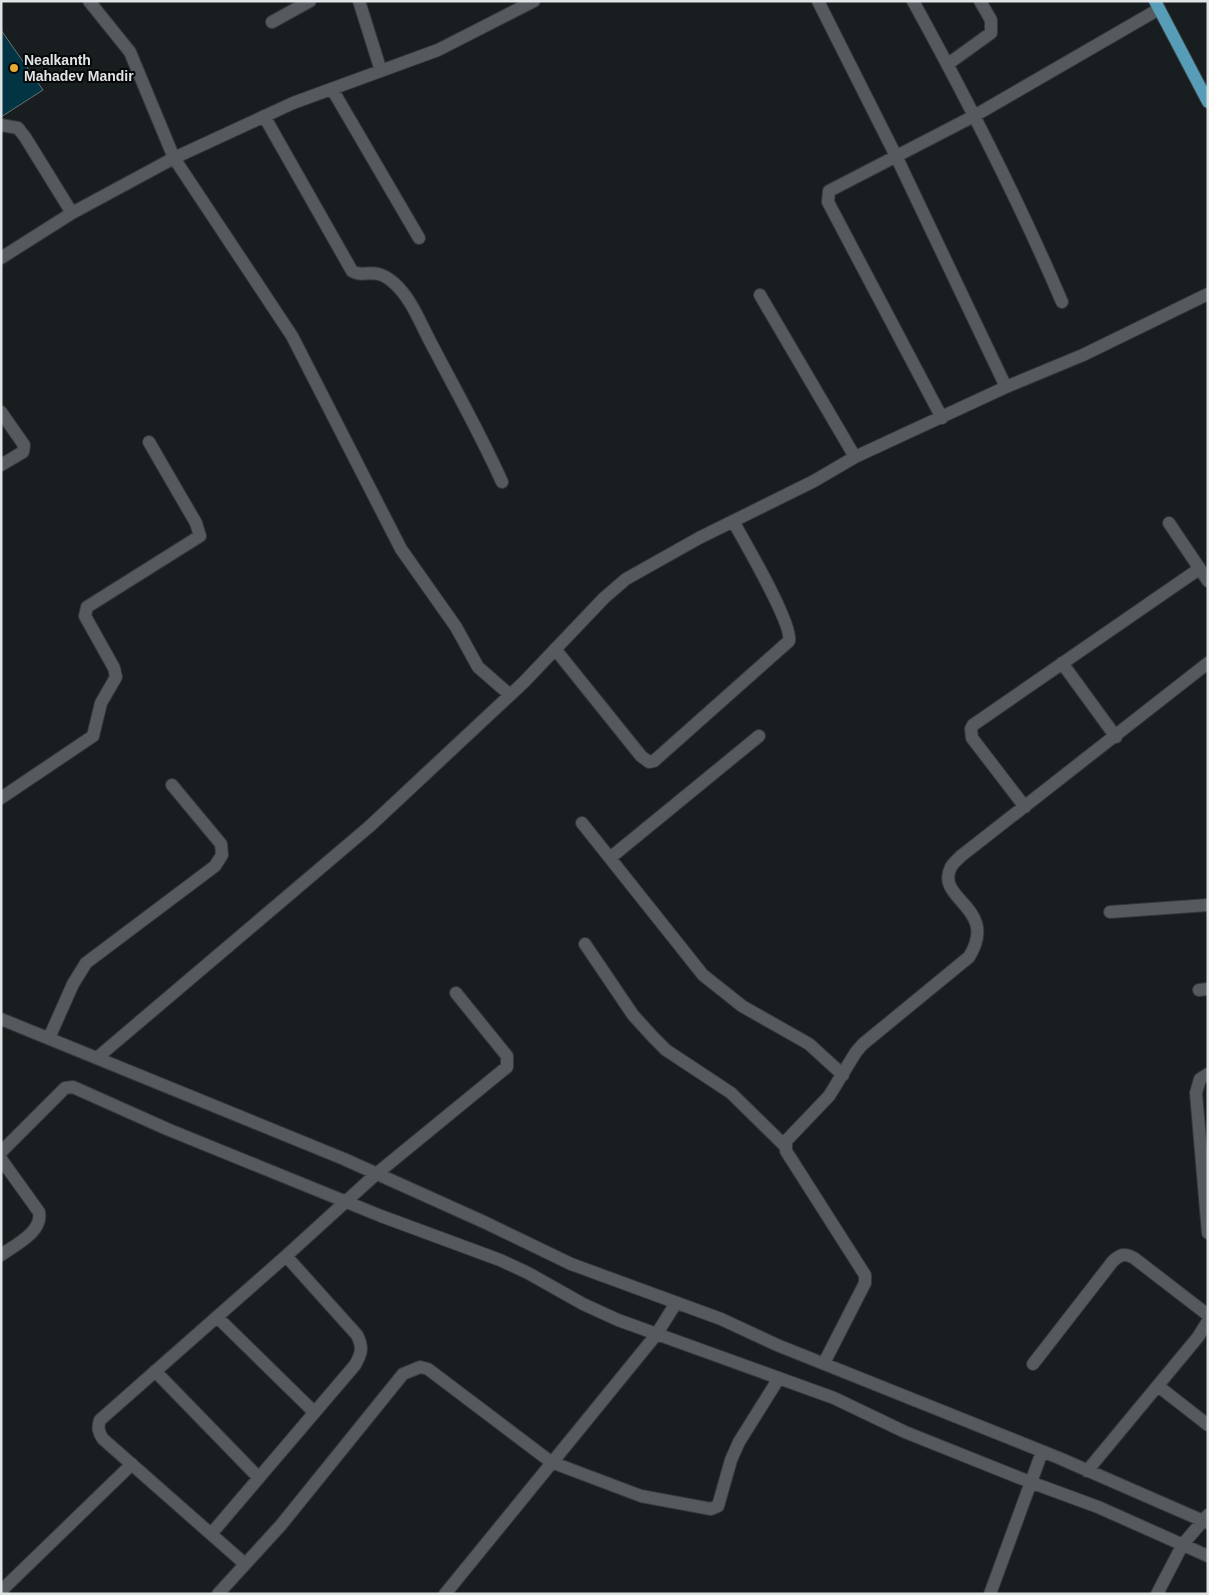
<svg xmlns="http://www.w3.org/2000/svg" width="1209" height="1595" font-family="Helvetica,sans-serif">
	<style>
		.building { fill: #023444; stroke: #6a7073 }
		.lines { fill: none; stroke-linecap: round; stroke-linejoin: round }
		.minor-casing { stroke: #343839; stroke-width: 14 }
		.major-casing { stroke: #343839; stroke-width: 14 }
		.minor { stroke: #545a5d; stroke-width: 12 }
		.major { stroke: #579db8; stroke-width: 12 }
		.poi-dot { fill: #e8ab37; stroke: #050708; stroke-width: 2 }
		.labels { text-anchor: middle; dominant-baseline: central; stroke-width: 4; stroke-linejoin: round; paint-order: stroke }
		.poi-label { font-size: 14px; font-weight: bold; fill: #e0e4e5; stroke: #050708; text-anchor: start }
	</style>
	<rect width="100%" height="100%" fill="#181d1f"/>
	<path class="building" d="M 1,30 L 43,90 L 1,117 Z"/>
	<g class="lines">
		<defs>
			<path id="minor" d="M 89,1 L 130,52 L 174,158 L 292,336 L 401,549 L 456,627 L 478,667 L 510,695
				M 359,1 L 381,71
				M 818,1 L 896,156 L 1006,387
				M 913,1 C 967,99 1018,199 1062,302
				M 272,22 L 310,1
				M 948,64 L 991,33 L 991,20 L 980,1
				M 332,89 L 419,238
				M 264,116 L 352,271 C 363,279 374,265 394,283 C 412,299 421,325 432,345 C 456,391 481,435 502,482
				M 1,125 L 18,128 L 25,137 L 72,213
				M 1,258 L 72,213 L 174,158 L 293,103 L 438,50 L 534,1
				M 760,295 L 855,457
				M 1,412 L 24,445 L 23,452 L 1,465
				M 942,418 L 828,202 L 829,191 L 974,116 L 1159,9
				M 1169,523 L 1208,581
				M 555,649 L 641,756 L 649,762 L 654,761 L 789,641 C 793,624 744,541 733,521
				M 1062,663 L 1116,737
				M 1,798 L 93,736 L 101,703 L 116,677 L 114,668 L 85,616 L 87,607 L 200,536 L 196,523 L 149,442
				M 1025,807 L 972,738 L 971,729 L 973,725 L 1199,569
				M 582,823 L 703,975 L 742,1006 L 809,1044 L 843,1075
				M 610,858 L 759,736
				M 1110,912 L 1208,905
				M 585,944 L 633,1015 L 653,1037 L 666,1050 L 731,1093 L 785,1146
				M 1199,990 L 1208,989
				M 1,1019 L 344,1159 L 484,1222 L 571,1264 L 721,1319 L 777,1345 L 1059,1458 L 1208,1523
				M 49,1038 L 73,984 L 86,963 L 215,866 L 222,855 L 221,844 L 172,785
				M 98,1057 L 370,826 L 524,682 L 604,598 L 626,579 L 699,538 L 814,481 L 855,457 L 1006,387 L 1083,355 L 1208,294
				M 1208,1074 L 1200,1079 L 1196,1093 L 1208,1233
				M 1,1152 L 65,1088 L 73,1087 L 167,1129 L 381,1216 L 500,1260 L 528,1273 L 583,1304 L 618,1320 L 834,1398 L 905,1432 L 1030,1482 L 1098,1507 L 1208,1556
				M 1,1159 L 39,1212 C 43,1232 15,1245 1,1255
				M 217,1317 L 314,1412
				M 824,1363 L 865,1283 L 865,1275 L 786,1151 L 786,1141 L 829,1096 L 856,1052 L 863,1044 L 969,957 C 1000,907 934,900 951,867 C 953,863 958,859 961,856 L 1208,663
				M 1033,1364 L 1113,1261 C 1121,1254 1125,1253 1134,1258 L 1208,1315
				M 155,1371 L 259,1478
				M 1158,1386 L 1208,1425
				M 1087,1471 L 1198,1337 L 1208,1321
				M 211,1534 L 355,1365 C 362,1353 363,1347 357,1335 L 286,1256
				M 245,1564 L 103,1439 C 99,1433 97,1428 100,1420 L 286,1256 L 375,1175 L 507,1067 L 507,1056 L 456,993
				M 1,1591 L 132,1464
				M 218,1594 L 281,1525 L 403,1374 L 420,1367 L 428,1369 L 551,1462 L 641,1496 L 711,1509 L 718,1506 L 731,1460 L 739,1442 L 779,1378
				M 445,1594 L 656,1335 L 676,1303
				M 990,1594 L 1042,1452
				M 1157,1594 L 1183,1544 L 1208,1515"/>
			<path id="major" d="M 1155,1 L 1208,102"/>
		</defs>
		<use href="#minor" class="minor-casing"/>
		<use href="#major" class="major-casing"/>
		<use href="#minor" class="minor"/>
		<use href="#major" class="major"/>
	</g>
	<circle class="poi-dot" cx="14" cy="68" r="5"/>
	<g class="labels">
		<g class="poi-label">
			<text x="24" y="60">Nealkanth<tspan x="24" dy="16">Mahadev Mandir</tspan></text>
		</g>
	</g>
	<rect width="1209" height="1595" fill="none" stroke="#e0e4e5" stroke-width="5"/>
</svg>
